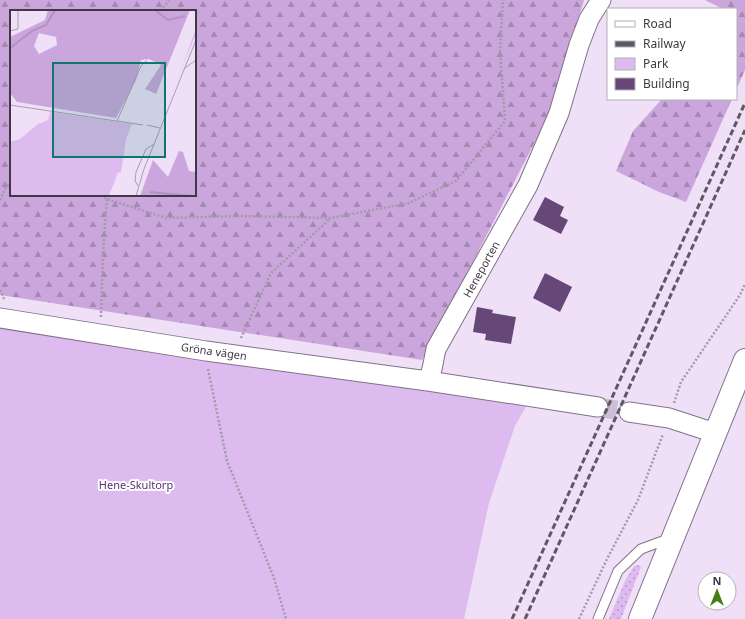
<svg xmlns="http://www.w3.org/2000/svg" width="745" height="619" font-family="'Noto Sans',sans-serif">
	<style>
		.grass { fill: url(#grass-dots) }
		.forest { fill: url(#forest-firs); fill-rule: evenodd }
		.park { fill: #dbe }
		.building { fill: #674777 }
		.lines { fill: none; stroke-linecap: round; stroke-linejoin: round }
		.minor-tunnel { stroke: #ccbfd4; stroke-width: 19; stroke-dasharray: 19 10; stroke-linecap: butt }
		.service-casing { stroke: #807287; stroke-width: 11 }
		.minor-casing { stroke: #807287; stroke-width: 21 }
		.secondary-casing { stroke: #807287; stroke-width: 24 }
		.path { stroke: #a499ab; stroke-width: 2.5; stroke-dasharray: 2 2; stroke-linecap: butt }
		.service { stroke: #fff; stroke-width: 9 }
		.minor { stroke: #fff; stroke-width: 19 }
		.secondary { stroke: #fff; stroke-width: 22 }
		.rail { stroke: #605865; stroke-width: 3; stroke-dasharray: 6 3; stroke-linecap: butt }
		.labels { text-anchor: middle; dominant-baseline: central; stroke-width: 4; stroke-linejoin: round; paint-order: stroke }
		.street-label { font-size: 11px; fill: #3f3943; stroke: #fff }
		.park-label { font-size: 11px; fill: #5d3071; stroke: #fff }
		.inset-river { fill: none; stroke: #b490c5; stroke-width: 2 }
		.inset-road { fill: none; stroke: #a99db0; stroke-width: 1 }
		.view { fill: #0f766e; fill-opacity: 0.15; stroke: #0f766e; stroke-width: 2 }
		.inset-edge { fill: none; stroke: #3f3943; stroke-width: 2 }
	</style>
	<defs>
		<pattern id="grass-dots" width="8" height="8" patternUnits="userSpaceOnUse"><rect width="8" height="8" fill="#dbe"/><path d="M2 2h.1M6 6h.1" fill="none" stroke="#b599c2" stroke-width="1.8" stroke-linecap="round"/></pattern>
		<pattern id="forest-firs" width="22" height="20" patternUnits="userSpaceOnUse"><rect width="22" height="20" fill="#caa6dc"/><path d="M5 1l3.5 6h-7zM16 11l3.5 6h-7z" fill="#a588b4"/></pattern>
	</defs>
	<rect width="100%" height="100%" fill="#efe0f8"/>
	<path class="grass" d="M 638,565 L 641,567 L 621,619 L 609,619 L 625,581 L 634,566 Z"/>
	<path class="forest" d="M 0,0 L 584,0 L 552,109 L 422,360 L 0,295 ZM 11,11 L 195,11 L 195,195 L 11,195 Z
		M 705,0 L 745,0 L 745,70 L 736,90 L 736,9 L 723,9 Z
		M 662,99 L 732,99 L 686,202 L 659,192 L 616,171 L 633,131 Z"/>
	<path class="park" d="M 0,327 L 527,405 L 515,426 L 489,503 L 464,619 L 0,619 Z"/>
	<path class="building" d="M 545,197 L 564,207 L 560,216 L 568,220 L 561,234 L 533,220 Z
		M 545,273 L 572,287 L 560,312 L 533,298 Z
		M 477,307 L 493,310 L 492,313 L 516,317 L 511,344 L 485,340 L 486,334 L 473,332 Z"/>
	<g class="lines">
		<path class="minor-tunnel" d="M 598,407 L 629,412"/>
		<defs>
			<path id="service" d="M 598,619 L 618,571 L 641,549 L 671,538"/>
			<path id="minor" d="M 0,318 L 206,351 L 428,381 L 598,407
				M 428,381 L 432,369 L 436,349 L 528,185 L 559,113 L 579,45 L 589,19 L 601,0
				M 629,412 L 669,418 L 715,433"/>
			<path id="secondary" d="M 640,619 L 745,360"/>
		</defs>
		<use href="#service" class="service-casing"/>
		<use href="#minor" class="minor-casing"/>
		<use href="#secondary" class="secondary-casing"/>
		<path class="path" d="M 161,11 L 169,0
			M 101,195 L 107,199 L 166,218 L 239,216 L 331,218 L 409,203 L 456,181 L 505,121 L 500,50 L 503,0
			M 0,200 L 6,187 L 11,185
			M 0,290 L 5,301
			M 101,317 L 103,253 L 107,199
			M 241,338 L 271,273 L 331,218
			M 208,369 L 227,461 L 274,578 L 286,619
			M 674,403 L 681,382 L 740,295 L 745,284
			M 579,619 L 607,559 L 638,500 L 663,434"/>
		<use href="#service" class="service"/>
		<use href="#minor" class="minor"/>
		<use href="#secondary" class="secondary"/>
		<path class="rail" d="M 512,619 L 745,103
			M 525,619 L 745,130"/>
	</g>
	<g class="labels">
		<g class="street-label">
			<text transform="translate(481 269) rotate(-61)">Heneporten</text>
			<text transform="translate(214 351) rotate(8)">Gröna vägen</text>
		</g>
		<g class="park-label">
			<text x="136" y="484">Hene-Skultorp</text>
		</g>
	</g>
	<g transform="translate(10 10)">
		<rect width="186" height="186" fill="#efe0f8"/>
		<path d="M 186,18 L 186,24 L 155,98 L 174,52 Z" fill="#dbe"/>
		<path d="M 38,0 L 180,0 L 146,84 L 135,79 L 151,55 L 139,49 L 131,50 L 126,70 L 106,108 L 7,92 L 0,83 L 0,27 L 35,10 ZM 29,23 L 46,27 L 47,35 L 29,44 L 24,36 ZM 169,141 L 173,142 L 179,161 L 186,162 L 186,186 L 130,186 L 143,150 L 158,167 Z" fill="#caa6dc" fill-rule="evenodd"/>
		<path d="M 40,102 L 122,114 L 116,129 L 111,163 L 108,162 L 99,186 L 0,186 L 0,132 L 10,129 L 28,114 L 38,110 Z" fill="#dbe"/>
		<path class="inset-river" d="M 145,0 L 158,10 L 175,6M 0,38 L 22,21 L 36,15 L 45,0M 140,182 L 181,186"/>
		<path class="inset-road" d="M 0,21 L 8,19 L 8,0M 175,58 L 186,50M 0,95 L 133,115M 107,111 L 131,56 L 137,50M 137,115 L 150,118M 128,176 L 125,171 L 126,162 L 136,139 L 144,134M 126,186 L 134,159 L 186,30"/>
		<path class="view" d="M 43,53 L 155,53 L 155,147 L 43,147 Z"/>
		<rect width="186" height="186" class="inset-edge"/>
	</g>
	<rect x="607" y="8" width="130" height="92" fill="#ffffff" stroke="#b2b0b4"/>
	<rect x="615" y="21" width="20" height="6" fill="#ffffff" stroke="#b2b0b4"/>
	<text x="643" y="28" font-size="12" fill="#3f3943">Road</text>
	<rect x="615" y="41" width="20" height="6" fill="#605865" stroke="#b2b0b4"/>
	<text x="643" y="48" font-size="12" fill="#3f3943">Railway</text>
	<rect x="615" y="58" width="20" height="12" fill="#ddbbee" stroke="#b2b0b4"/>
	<text x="643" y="68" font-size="12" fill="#3f3943">Park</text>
	<rect x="615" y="78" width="20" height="12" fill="#674777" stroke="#b2b0b4"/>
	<text x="643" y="88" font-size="12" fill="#3f3943">Building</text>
	<g transform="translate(717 591)"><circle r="19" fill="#ffffff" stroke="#b2b0b4"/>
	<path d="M0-3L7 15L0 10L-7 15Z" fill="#467d14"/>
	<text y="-6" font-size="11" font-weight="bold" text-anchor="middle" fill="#3f3943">N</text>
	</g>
</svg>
